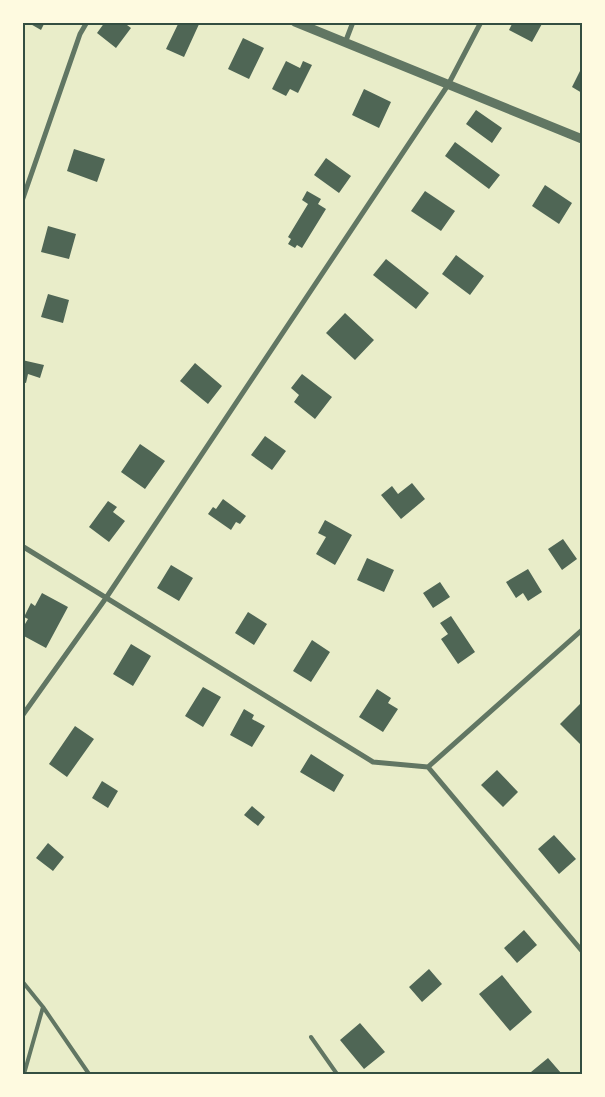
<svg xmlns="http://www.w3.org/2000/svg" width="605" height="1097" font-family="Commissioner,sans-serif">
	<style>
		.building { fill: #4f6655 }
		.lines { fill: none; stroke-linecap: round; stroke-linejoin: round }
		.service { stroke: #617663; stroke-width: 4 }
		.minor { stroke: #617663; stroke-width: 5 }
		.tertiary { stroke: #617663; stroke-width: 9 }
		.neatline { fill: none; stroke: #344e41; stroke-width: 2 }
	</style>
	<rect width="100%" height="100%" fill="#e9edc9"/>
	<path class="building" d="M 27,22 L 45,22 L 41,30 Z
		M 105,22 L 123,22 L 131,28 L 116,48 L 97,33 Z
		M 179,22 L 200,22 L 184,57 L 166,49 Z
		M 513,22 L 543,22 L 532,42 L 509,30 Z
		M 243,38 L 264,48 L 249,79 L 228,69 Z
		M 286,61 L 300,68 L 303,61 L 312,65 L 298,93 L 290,89 L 286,96 L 272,89 Z
		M 582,67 L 582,93 L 572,87 Z
		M 364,89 L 391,102 L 379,128 L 352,115 Z
		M 476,110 L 502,128 L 492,143 L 466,124 Z
		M 455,142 L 500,175 L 489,189 L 445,156 Z
		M 74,149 L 105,159 L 97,182 L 67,171 Z
		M 326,158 L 351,176 L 339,193 L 314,175 Z
		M 545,185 L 572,203 L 559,224 L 532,206 Z
		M 307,191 L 321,199 L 318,204 L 326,209 L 302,248 L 297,245 L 295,248 L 288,244 L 291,239 L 288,237 L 308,204 L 302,200 Z
		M 425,191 L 455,211 L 441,231 L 411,211 Z
		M 48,226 L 76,234 L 69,259 L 41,252 Z
		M 456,255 L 484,276 L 470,295 L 442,274 Z
		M 386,259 L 429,293 L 416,309 L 373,275 Z
		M 48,294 L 69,300 L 63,323 L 41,317 Z
		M 345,313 L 374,340 L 355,360 L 326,333 Z
		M 22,360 L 44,365 L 40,378 L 28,374 L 26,383 L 22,382 Z
		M 195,363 L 222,386 L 208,404 L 180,381 Z
		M 302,374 L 332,397 L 315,419 L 294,402 L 299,395 L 291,388 Z
		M 265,436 L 286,451 L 272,470 L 251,455 Z
		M 140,444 L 165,461 L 145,489 L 121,472 Z
		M 412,483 L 425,499 L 401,519 L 381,495 L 392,486 L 398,494 Z
		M 223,499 L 246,516 L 240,524 L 236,522 L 231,530 L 208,514 L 213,507 L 216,509 Z
		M 108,501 L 117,507 L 113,512 L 125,521 L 109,542 L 89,527 Z
		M 325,520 L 352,535 L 335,565 L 316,554 L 326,537 L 318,533 Z
		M 563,539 L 577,559 L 562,570 L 548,549 Z
		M 367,558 L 394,570 L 384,592 L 357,580 Z
		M 171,565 L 193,578 L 179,601 L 157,588 Z
		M 528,569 L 542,592 L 528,601 L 523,593 L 516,598 L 506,582 Z
		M 440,582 L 450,597 L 433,608 L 423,593 Z
		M 42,593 L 68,607 L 46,648 L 22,635 L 22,629 L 28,619 L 24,617 L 31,603 L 35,606 Z
		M 248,612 L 267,624 L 254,645 L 235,633 Z
		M 451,616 L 475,652 L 458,664 L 441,639 L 448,634 L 440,623 Z
		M 312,640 L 330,652 L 311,682 L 293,671 Z
		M 131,644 L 151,656 L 133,686 L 113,674 Z
		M 203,687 L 221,697 L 203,727 L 185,716 Z
		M 377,689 L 391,698 L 388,703 L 398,709 L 383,732 L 359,717 Z
		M 580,704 L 582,708 L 582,743 L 581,745 L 560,724 Z
		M 244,709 L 254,715 L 252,719 L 265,726 L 252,747 L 230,735 Z
		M 75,726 L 94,739 L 67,777 L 49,764 Z
		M 311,754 L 344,775 L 334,792 L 300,772 Z
		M 497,770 L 518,792 L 503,807 L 481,785 Z
		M 102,781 L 118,791 L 108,808 L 92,798 Z
		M 252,806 L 265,817 L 258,826 L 244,815 Z
		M 554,835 L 576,859 L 559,874 L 538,849 Z
		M 48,843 L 64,857 L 53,871 L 36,858 Z
		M 524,930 L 537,945 L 517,963 L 504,948 Z
		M 429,969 L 442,984 L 422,1002 L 409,987 Z
		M 502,975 L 532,1012 L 510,1031 L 479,994 Z
		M 360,1023 L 385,1052 L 364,1069 L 340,1040 Z
		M 548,1058 L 561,1073 L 559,1074 L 533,1074 L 531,1072 Z"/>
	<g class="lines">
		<path class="service" d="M 22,981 L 43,1007 L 89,1074
			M 311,1037 L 337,1074
			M 24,1074 L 43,1007"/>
		<path class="minor" d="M 345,43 L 353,22
			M 22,201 L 80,34 L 87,22
			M 22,546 L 373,762 L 428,767 L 582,951
			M 22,716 L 106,598 L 448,85 L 481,22
			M 428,767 L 582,630"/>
		<path class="tertiary" d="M 295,22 L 582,139"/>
	</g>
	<rect width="605" height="1097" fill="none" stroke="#fefae0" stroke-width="48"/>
	<rect x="24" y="24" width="557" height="1049" class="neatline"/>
</svg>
